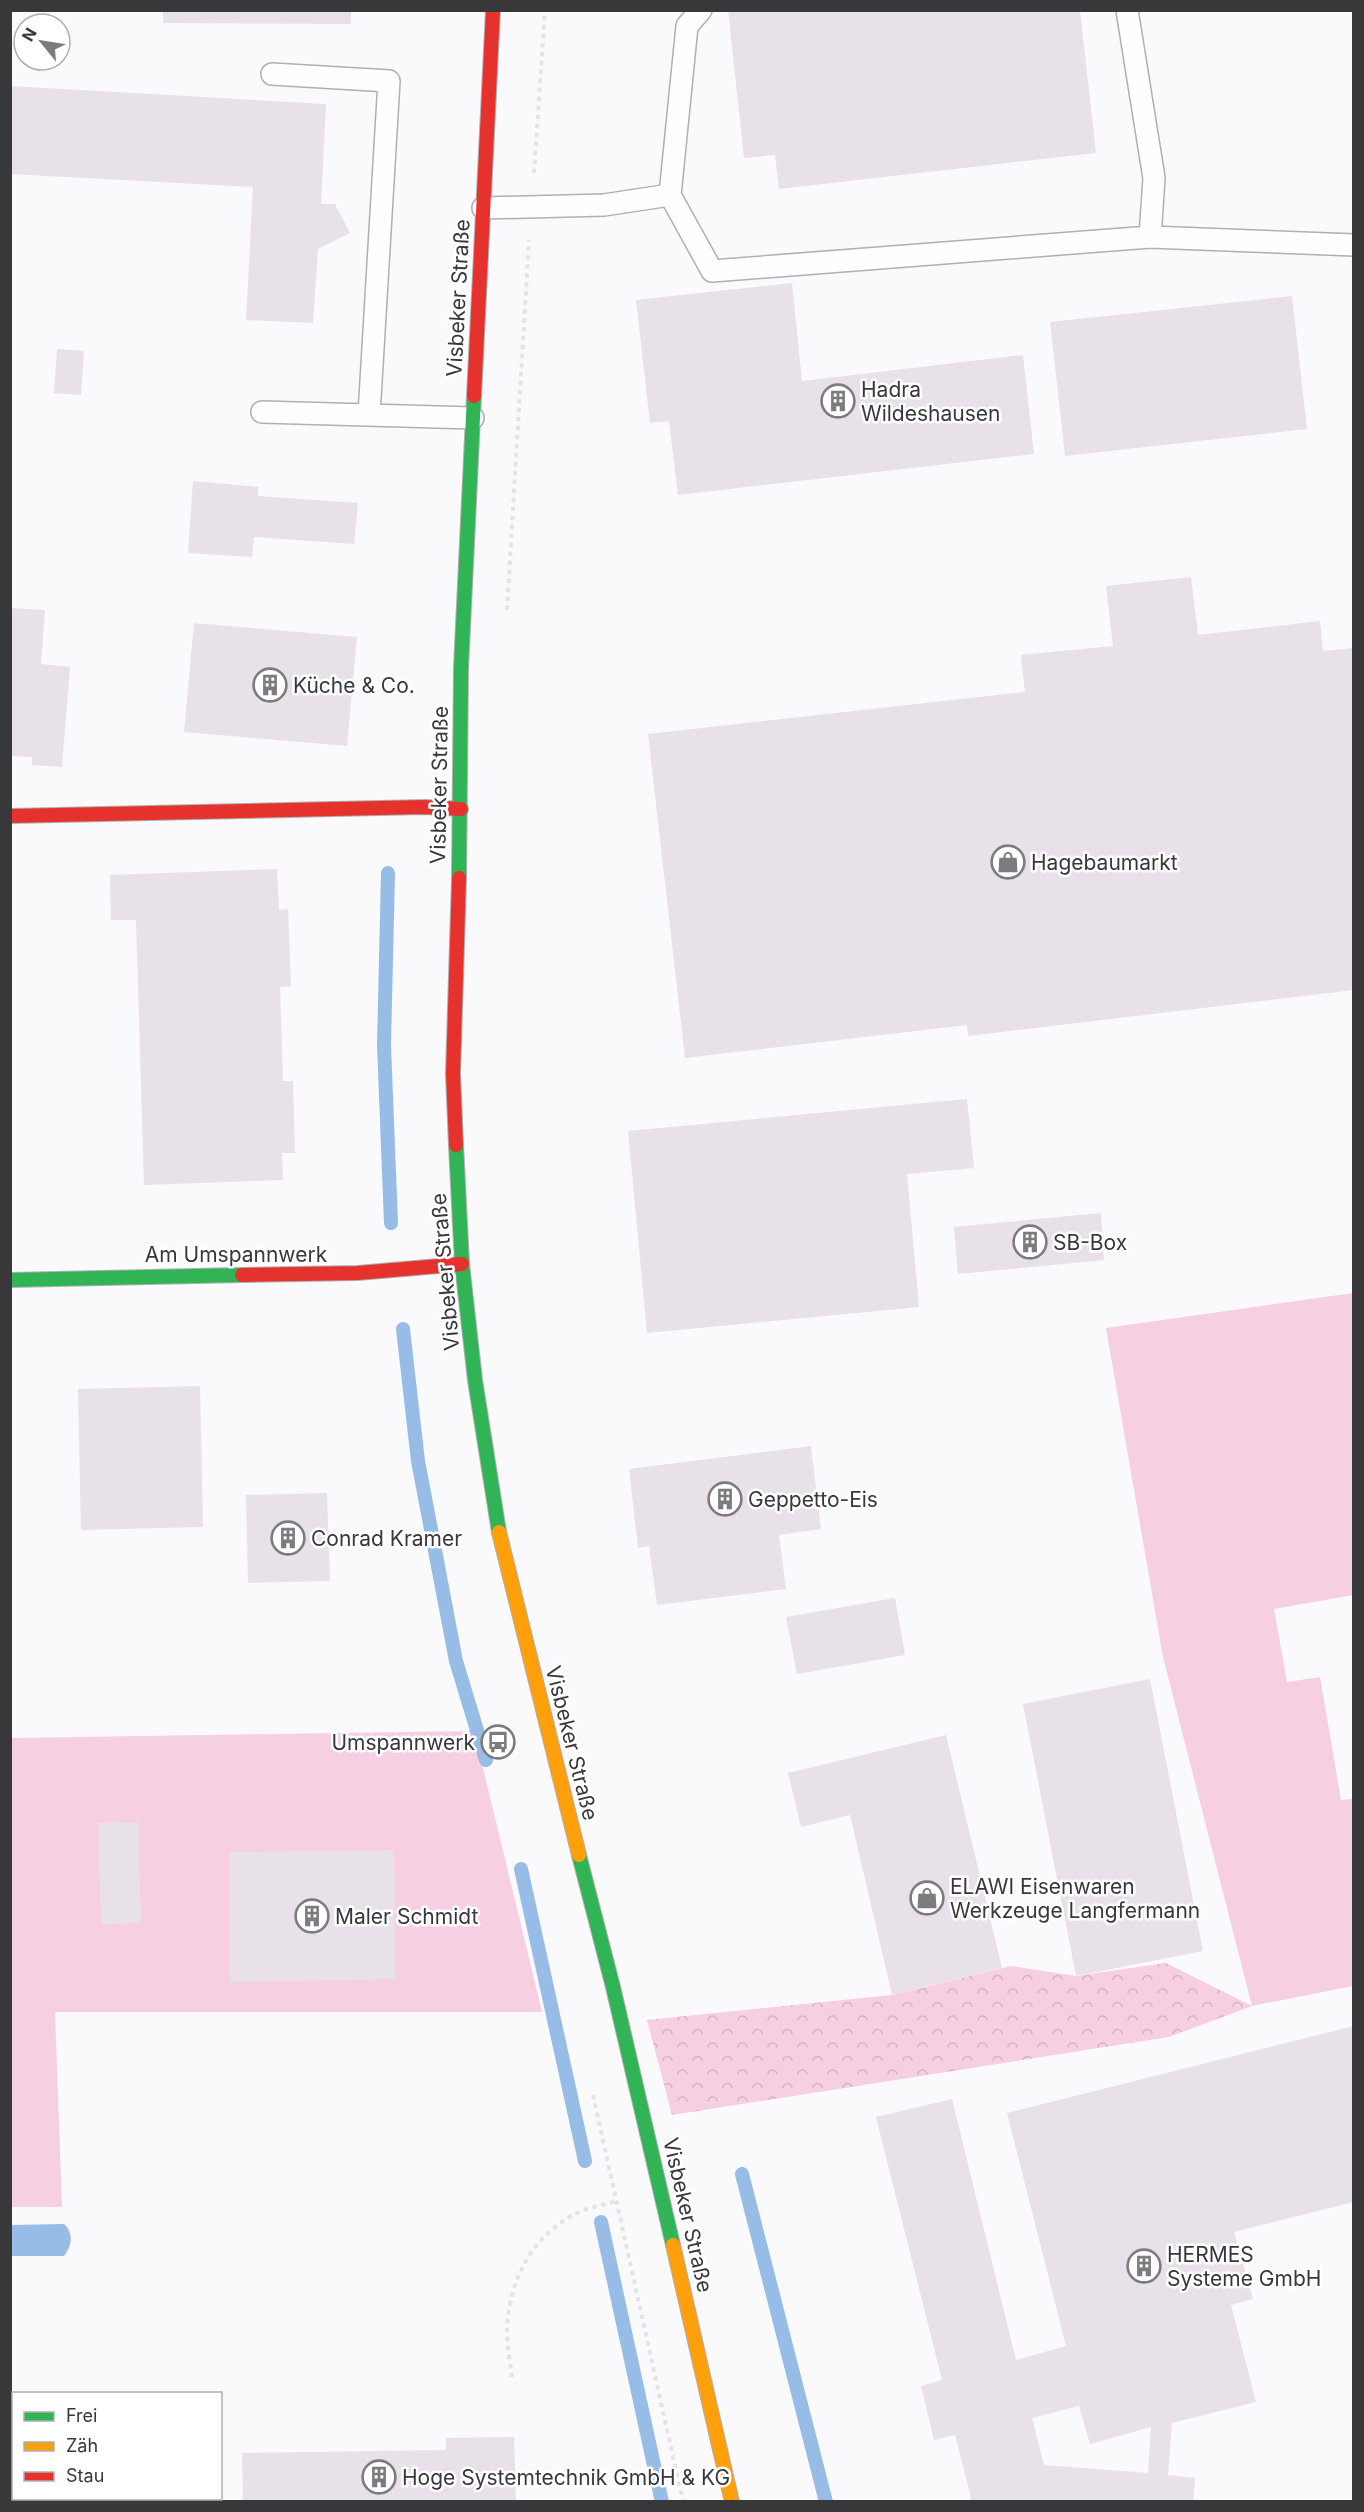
<svg xmlns="http://www.w3.org/2000/svg" width="1364" height="2512" font-family="Inter,sans-serif">
	<style>
		.grass { fill: #f7cfe2 }
		.forest { fill: url(#forest-crowns) }
		.water { fill: #97bce6 }
		.lines { fill: none; stroke-linecap: round; stroke-linejoin: round }
		.stream { stroke: #97bce6; stroke-width: 14 }
		.building { fill: #e9e1ea; fill-rule: evenodd }
		.lane-casing { stroke: #b0afb1; stroke-width: 24 }
		.fast-casing { stroke: #b0afb1; stroke-width: 16 }
		.slow-casing { stroke: #b0afb1; stroke-width: 16 }
		.jam-casing { stroke: #b0afb1; stroke-width: 16 }
		.path { stroke: #e4e4e4; stroke-width: 4; stroke-dasharray: 4.5 4.5; stroke-linecap: butt }
		.lane { stroke: #fefeff; stroke-width: 21 }
		.fast { stroke: #30b455; stroke-width: 14 }
		.slow { stroke: #ff9f0a; stroke-width: 14 }
		.jam { stroke: #e5322d; stroke-width: 14 }
		.labels { text-anchor: middle; dominant-baseline: central; stroke-width: 5; stroke-linejoin: round; paint-order: stroke }
		.street-label { font-size: 21px; fill: #38383a; stroke: #fff }
		.poi-label { font-size: 21px; fill: #38383a; stroke: #fff; text-anchor: start }
	</style>
	<defs>
		<pattern id="forest-crowns" width="20" height="18" patternUnits="userSpaceOnUse" patternTransform="scale(1.5)"><rect width="20" height="18" fill="#f7cfe2"/><path d="M2 6a3 3 0 1 1 6 0M12 15a3 3 0 1 1 6 0" fill="none" stroke="#d4b2c3"/></pattern>
	</defs>
	<rect width="100%" height="100%" fill="#faf9fc"/>
	<path class="grass" d="M 1353,1293 L 1353,1595 L 1274,1609 L 1287,1682 L 1320,1677 L 1341,1800 L 1353,1799 L 1353,1986 L 1252,2006 L 1163,1657 L 1106,1328 Z
		M 474,1731 L 542,2012 L 55,2012 L 62,2207 L 11,2207 L 10,1738 Z"/>
	<path class="forest" d="M 1166,1963 L 1252,2006 L 1169,2037 L 672,2115 L 647,2020 L 892,1995 L 1011,1966 L 1076,1976 Z"/>
	<path class="water" d="M 64,2224 C 74,2233 72,2246 64,2256 L 11,2256 L 11,2225 Z"/>
	<g class="lines">
		<path class="stream" d="M 388,873 L 384,1045 L 391,1223
			M 403,1329 L 418,1461 L 456,1661 L 486,1760
			M 521,1869 L 585,2161
			M 742,2174 L 826,2502
			M 601,2222 L 662,2502"/>
	</g>
	<path class="building" d="M 163,10 L 351,10 L 351,24 L 163,23 Z
		M 728,10 L 1080,10 L 1096,153 L 779,189 L 775,155 L 744,158 Z
		M 10,86 L 326,104 L 321,204 L 335,204 L 350,233 L 318,249 L 313,323 L 246,320 L 253,187 L 10,174 Z
		M 792,283 L 802,381 L 1023,355 L 1034,454 L 678,495 L 669,421 L 650,423 L 636,300 Z
		M 1292,296 L 1307,429 L 1065,456 L 1050,322 Z
		M 57,349 L 84,351 L 81,395 L 54,393 Z
		M 193,481 L 258,487 L 258,496 L 358,503 L 354,544 L 254,537 L 252,557 L 188,553 Z
		M 1191,577 L 1198,635 L 1320,621 L 1323,651 L 1354,648 L 1354,990 L 968,1036 L 967,1025 L 685,1058 L 648,734 L 1025,692 L 1021,655 L 1113,646 L 1106,586 Z
		M 10,608 L 45,610 L 41,664 L 70,667 L 62,767 L 32,765 L 32,757 L 10,756 Z
		M 194,623 L 357,637 L 347,746 L 184,732 Z
		M 277,869 L 279,910 L 288,909 L 291,986 L 280,987 L 283,1081 L 293,1081 L 295,1153 L 282,1153 L 283,1180 L 144,1185 L 136,920 L 111,920 L 110,875 Z
		M 967,1099 L 974,1168 L 907,1174 L 919,1307 L 647,1333 L 628,1131 Z
		M 1101,1213 L 1104,1260 L 958,1274 L 954,1227 Z
		M 200,1386 L 203,1527 L 81,1530 L 78,1389 Z
		M 811,1446 L 821,1529 L 779,1535 L 786,1589 L 657,1605 L 649,1546 L 638,1548 L 629,1469 Z
		M 327,1493 L 330,1581 L 248,1583 L 246,1495 Z
		M 895,1598 L 905,1655 L 797,1674 L 786,1617 Z
		M 1150,1679 L 1203,1951 L 1076,1976 L 1023,1704 Z
		M 946,1735 L 1002,1968 L 892,1995 L 850,1815 L 801,1827 L 788,1773 Z
		M 138,1822 L 141,1923 L 101,1924 L 98,1823 Z
		M 394,1850 L 395,1979 L 230,1982 L 229,1852 Z
		M 1354,2026 L 1354,2202 L 1234,2232 L 1253,2299 L 1231,2305 L 1256,2402 L 1172,2423 L 1168,2475 L 1195,2478 L 1193,2502 L 972,2502 L 955,2435 L 934,2440 L 921,2386 L 942,2380 L 876,2117 L 952,2099 L 1016,2360 L 1066,2346 L 1007,2113 ZM 1079,2406 L 1090,2444 L 1151,2427 L 1148,2473 L 1044,2465 L 1032,2418 Z
		M 514,2437 L 516,2502 L 243,2502 L 242,2453 L 446,2450 L 446,2438 Z"/>
	<g class="lines">
		<defs>
			<path id="lane" d="M 701,10 L 687,26 L 670,195 L 712,271 L 1150,237 L 1154,178 L 1127,10
				M 272,74 L 389,81 L 369,415
				M 483,208 L 604,205 L 670,195
				M 1150,237 L 1354,245
				M 262,412 L 473,418"/>
			<path id="fast" d="M 459,878 L 461,668 L 474,396
				M 456,1145 L 462,1264 L 475,1380 L 499,1532
				M 10,1280 L 242,1275
				M 579,1855 L 613,1987 L 673,2245"/>
			<path id="slow" d="M 499,1532 L 579,1855
				M 673,2245 L 732,2502"/>
			<path id="jam" d="M 474,396 L 493,10
				M 10,816 L 425,807 L 461,809
				M 456,1145 L 453,1074 L 459,878
				M 242,1275 L 358,1273 L 462,1264"/>
		</defs>
		<use href="#lane" class="lane-casing"/>
		<use href="#fast" class="fast-casing"/>
		<use href="#slow" class="slow-casing"/>
		<use href="#jam" class="jam-casing"/>
		<path class="path" d="M 534,173 L 545,10
			M 507,610 L 529,240
			M 593,2095 L 683,2502
			M 512,2377 C 510,2362 507,2345 507,2330 C 509,2282 529,2240 573,2215 C 585,2208 603,2205 617,2201"/>
		<use href="#lane" class="lane"/>
		<use href="#fast" class="fast"/>
		<use href="#slow" class="slow"/>
		<use href="#jam" class="jam"/>
	</g>
	<defs>
		<symbol id="building-ring" viewBox="-11 -11 22 22"><circle r="9.5" fill="#fff" stroke="#7c7c7e" stroke-width="1.5"/><path d="M-4-6H4V6H1V3H-1V6H-4ZM-2.5-4.3h1.7v1.8h-1.7ZM.8-4.3h1.7v1.8H.8ZM-2.5-1h1.7V.8h-1.7ZM.8-1h1.7V.8H.8Z" fill="#7c7c7e"/></symbol>
		<symbol id="shop-ring" viewBox="-11 -11 22 22"><circle r="9.5" fill="#fff" stroke="#7c7c7e" stroke-width="1.5"/><path d="M-5-2.5h2.3a2.7 3.5 0 0 1 5.4 0H5L5.5 6h-11ZM-1.5-2.5h3a1.5 2.3 0 0 0-3 0Z" fill="#7c7c7e"/></symbol>
		<symbol id="bus-ring" viewBox="-11 -11 22 22"><circle r="9.5" fill="#fff" stroke="#7c7c7e" stroke-width="1.5"/><path d="M-5-6H5V4H4V6H2V4H-2V6H-4V4H-5ZM-3.5-4V0h7V-4ZM-3.5 1.2v1.5H-2V1.2ZM2 1.2v1.5H3.5V1.2Z" fill="#7c7c7e"/></symbol>
	</defs>
	<g fill-rule="evenodd">
		<use href="#building-ring" x="819" y="382" width="38" height="38"/>
		<use href="#building-ring" x="251" y="666" width="38" height="38"/>
		<use href="#shop-ring" x="989" y="843" width="38" height="38"/>
		<use href="#building-ring" x="1011" y="1223" width="38" height="38"/>
		<use href="#building-ring" x="706" y="1480" width="38" height="38"/>
		<use href="#building-ring" x="269" y="1519" width="38" height="38"/>
		<use href="#bus-ring" x="479" y="1723" width="38" height="38"/>
		<use href="#shop-ring" x="908" y="1879" width="38" height="38"/>
		<use href="#building-ring" x="293" y="1897" width="38" height="38"/>
		<use href="#building-ring" x="1125" y="2247" width="38" height="38"/>
		<use href="#building-ring" x="360" y="2458" width="38" height="38"/>
	</g>
	<g class="labels">
		<g class="street-label">
			<text transform="translate(458 298) rotate(-87)">Visbeker Straße</text>
			<text transform="translate(439 785) rotate(-89)">Visbeker Straße</text>
			<text x="236" y="1254">Am Umspannwerk</text>
			<text transform="translate(445 1272) rotate(-95)">Visbeker Straße</text>
			<text transform="translate(572 1743) rotate(76)">Visbeker Straße</text>
			<text transform="translate(688 2215) rotate(77)">Visbeker Straße</text>
		</g>
		<g class="poi-label">
			<text x="861" y="389">Hadra<tspan x="861" dy="24">Wildeshausen</tspan></text>
			<text x="293" y="685">Küche &amp; Co.</text>
			<text x="1031" y="862">Hagebaumarkt</text>
			<text x="1053" y="1242">SB-Box</text>
			<text x="748" y="1499">Geppetto-Eis</text>
			<text x="311" y="1538">Conrad Kramer</text>
			<text x="475" y="1742" text-anchor="end">Umspannwerk</text>
			<text x="950" y="1886">ELAWI Eisenwaren<tspan x="950" dy="24">Werkzeuge Langfermann</tspan></text>
			<text x="335" y="1916">Maler Schmidt</text>
			<text x="1167" y="2254">HERMES<tspan x="1167" dy="24">Systeme GmbH</tspan></text>
			<text x="402" y="2477">Hoge Systemtechnik GmbH &amp; KG</text>
		</g>
	</g>
	<rect width="1364" height="2512" fill="none" stroke="#38383a" stroke-width="24"/>
	<rect x="12" y="2392" width="210" height="108" fill="#ffffff" stroke="#afafb0" stroke-width="1.5"/>
	<rect x="24" y="2412" width="30" height="9" fill="#30b455" stroke="#afafb0" stroke-width="1.5"/>
	<text x="66" y="2422" font-size="18" fill="#38383a">Frei</text>
	<rect x="24" y="2442" width="30" height="9" fill="#ff9f0a" stroke="#afafb0" stroke-width="1.5"/>
	<text x="66" y="2452" font-size="18" fill="#38383a">Zäh</text>
	<rect x="24" y="2472" width="30" height="9" fill="#e5322d" stroke="#afafb0" stroke-width="1.5"/>
	<text x="66" y="2482" font-size="18" fill="#38383a">Stau</text>
	<g transform="translate(42 42) rotate(300)"><circle r="28" fill="#ffffff" stroke="#afafb0" stroke-width="1.5"/>
	<path d="M0-4.5L10 22L0 15L-10 22Z" fill="#7c7c7e"/>
	<text y="-9" font-size="16" font-weight="bold" text-anchor="middle" fill="#38383a">N</text>
	</g>
</svg>
